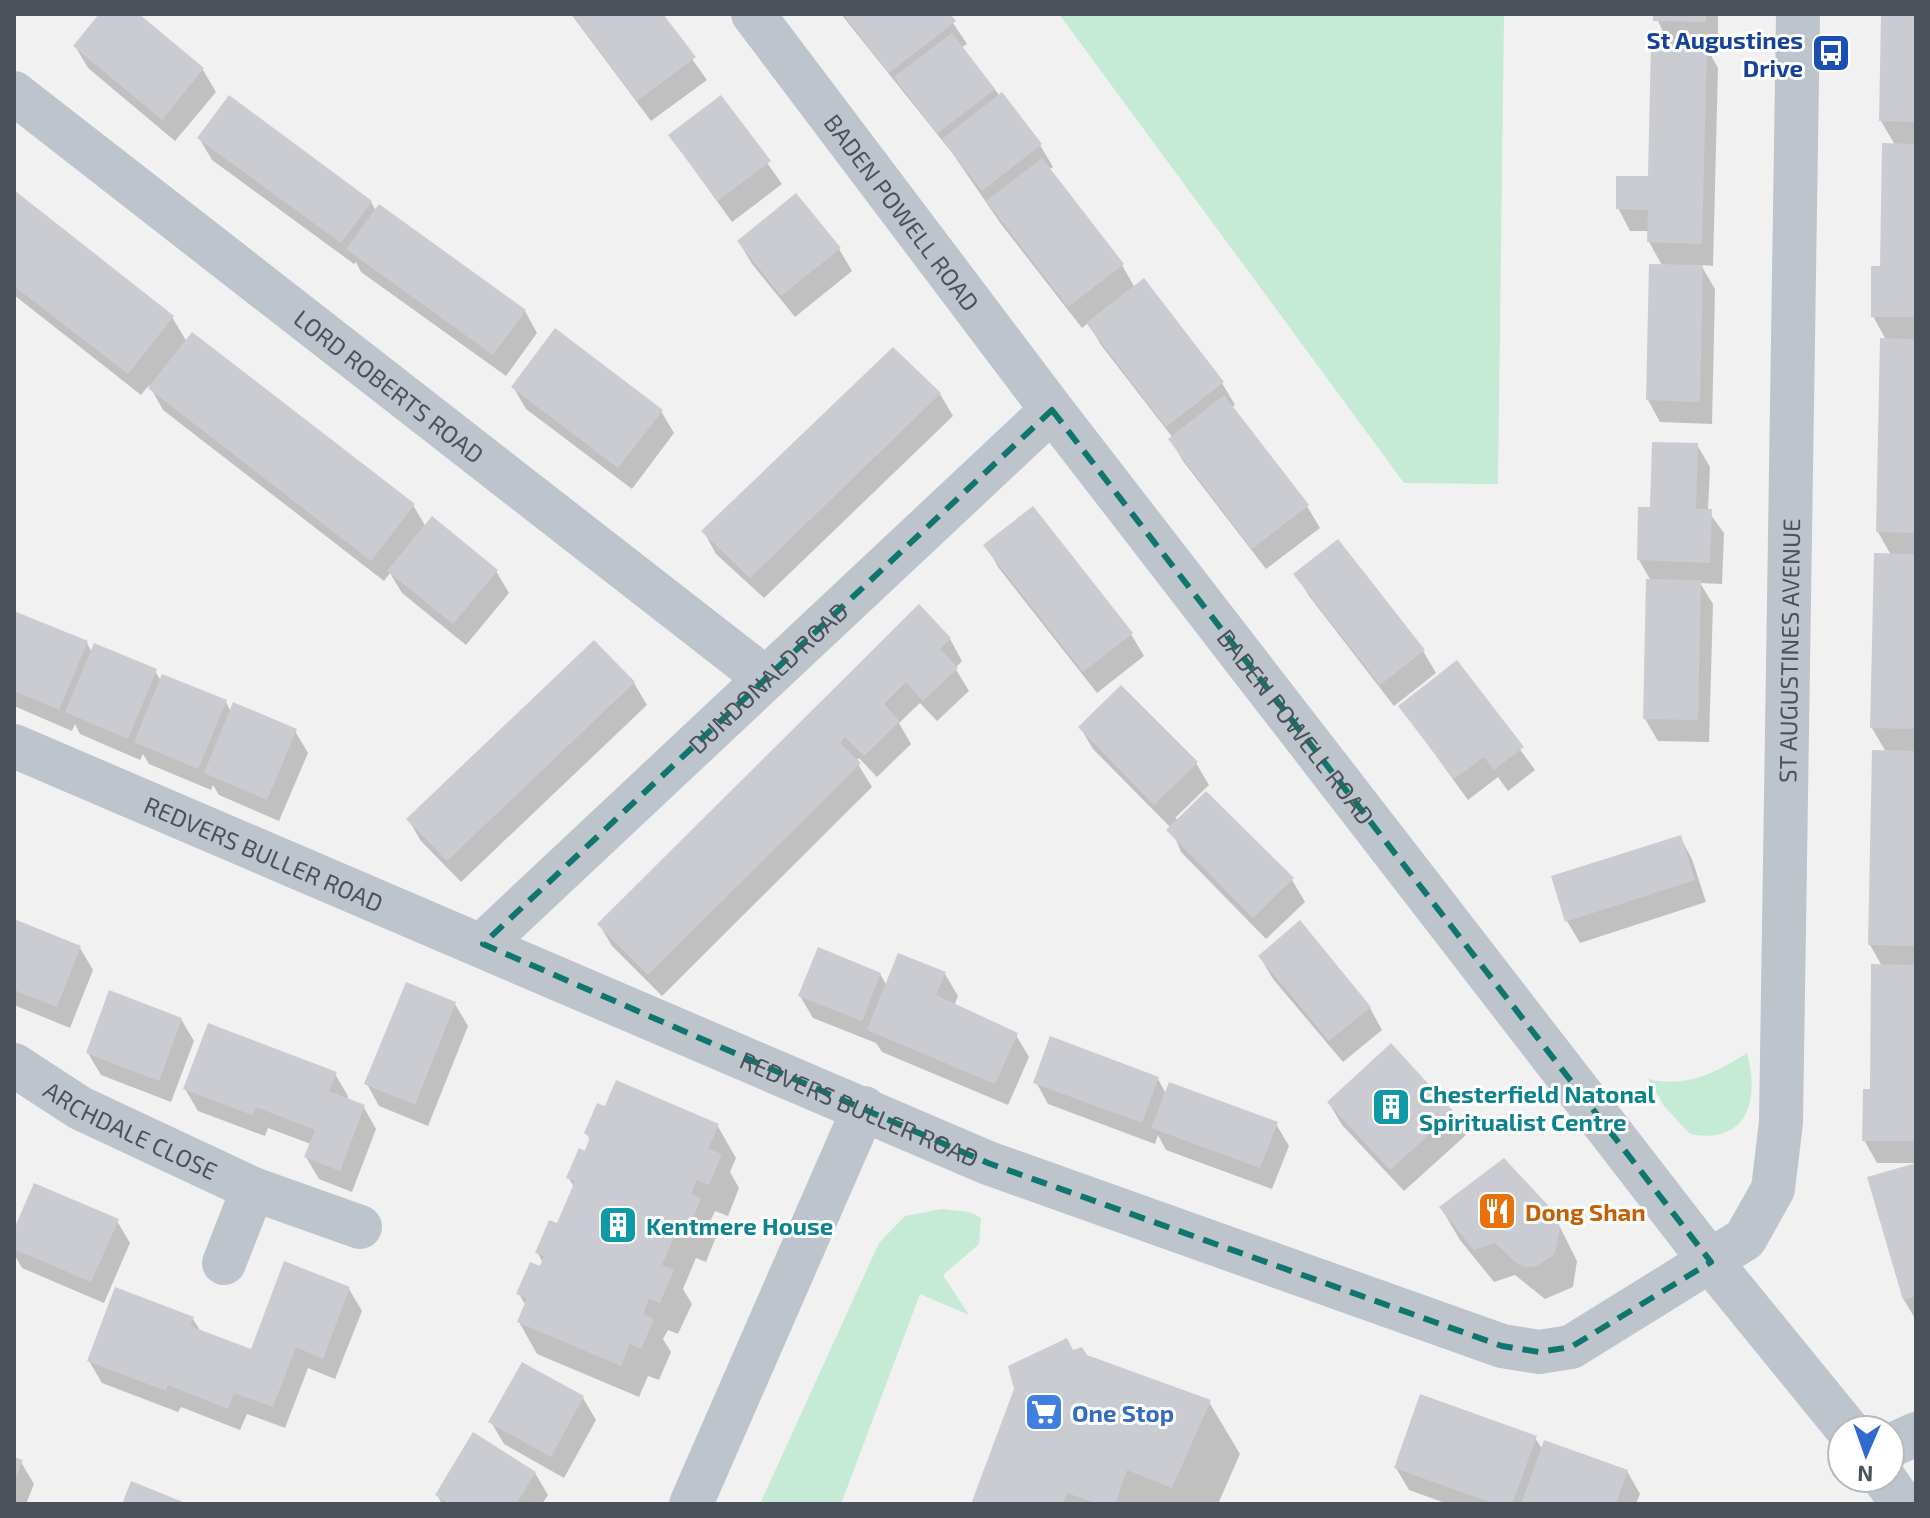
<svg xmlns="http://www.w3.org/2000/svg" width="1930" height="1518" font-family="'Exo 2',sans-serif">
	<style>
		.green { fill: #c5ead6 }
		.shadow { fill: #0003 }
		.building { fill: #cbccd2 }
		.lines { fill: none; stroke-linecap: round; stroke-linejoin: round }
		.minor { stroke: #bec4cb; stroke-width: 44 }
		.marked { fill: none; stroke: #0f766e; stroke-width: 6; stroke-dasharray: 16 10; stroke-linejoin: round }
		.labels { text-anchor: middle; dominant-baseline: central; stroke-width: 6; stroke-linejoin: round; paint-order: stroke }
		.transit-label { font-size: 24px; font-weight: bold; fill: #164399; stroke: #fff; text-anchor: end }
		.street-label { font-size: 24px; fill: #4b525b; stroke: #fff }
		.culture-label { font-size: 24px; font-weight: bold; fill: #0d838f; stroke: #fff; text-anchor: start }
		.food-label { font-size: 24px; font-weight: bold; fill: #c56008; stroke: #fff; text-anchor: start }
		.shop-label { font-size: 24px; font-weight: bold; fill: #366cbe; stroke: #fff; text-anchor: start }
	</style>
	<rect width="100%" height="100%" fill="#f2f1f1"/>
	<path class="green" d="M 1059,14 L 1504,14 L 1498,484 L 1404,483 Z
		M 1747,1053 C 1760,1101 1747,1145 1690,1134 L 1664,1106 L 1648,1079 C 1687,1088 1715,1073 1747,1053 Z
		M 942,1209 L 970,1212 L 981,1218 L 979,1244 L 943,1275 L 969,1315 L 920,1294 L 841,1504 L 760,1504 L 879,1243 L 905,1216 Z"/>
	<path class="shadow" d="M 102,14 L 136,14 L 203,70 L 216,92 L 175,141 L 88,68 L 75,46 Z
		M 571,14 L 660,14 L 707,80 L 651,121 Z
		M 841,14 L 947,14 L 967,44 L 961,48 L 1040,145 L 1053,167 L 1048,170 L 1122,265 L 1135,288 L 1222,383 L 1235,405 L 1231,408 L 1307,506 L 1320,528 L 1266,569 L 1183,461 L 1170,439 L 1173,438 L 1101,345 L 1088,323 L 1082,328 L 1001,224 L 953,154 Z
		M 1655,14 L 1718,14 L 1718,43 L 1704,43 L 1718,68 L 1713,266 L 1701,265 L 1715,289 L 1712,424 L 1660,422 L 1648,400 L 1663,267 L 1649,242 L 1649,231 L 1630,231 L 1618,208 L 1650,178 L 1669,45 Z
		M 1883,14 L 1916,14 L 1916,1163 L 1877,1163 L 1864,1140 L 1872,1091 L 1882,966 L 1870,945 L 1886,752 L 1872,728 L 1891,555 L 1878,532 L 1886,340 L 1873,316 L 1882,268 L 1895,145 L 1881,121 Z
		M 721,98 L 782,184 L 732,222 L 670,136 Z
		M 199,138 L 371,202 L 376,211 L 525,311 L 537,333 L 506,376 L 361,272 L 356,262 L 354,264 L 212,160 Z
		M 14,193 L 172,317 L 187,342 L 413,505 L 426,527 L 496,571 L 509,593 L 466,645 L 402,593 L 390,573 L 384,581 L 163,410 L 149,385 L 141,395 L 14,295 Z
		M 739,242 L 839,249 L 852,271 L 795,317 L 752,264 Z
		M 893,350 L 940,394 L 953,416 L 764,598 L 716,554 L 704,532 Z
		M 513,387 L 661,411 L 674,433 L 632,489 L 526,409 Z
		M 1697,445 L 1710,467 L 1708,511 L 1724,533 L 1722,584 L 1700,583 L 1713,604 L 1709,742 L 1658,741 L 1645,719 L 1651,581 L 1639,560 L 1652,509 Z
		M 986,545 L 1131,634 L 1144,656 L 1097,693 L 998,567 Z
		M 1296,574 L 1423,651 L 1436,673 L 1394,706 L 1309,596 Z
		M 14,612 L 87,643 L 92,653 L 155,671 L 161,681 L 226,702 L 231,712 L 295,731 L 308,753 L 279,821 L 219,795 L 213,785 L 211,790 L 149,764 L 143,754 L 140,760 L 80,734 L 75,724 L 72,731 L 14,706 Z
		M 950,639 L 962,661 L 955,668 L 969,691 L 937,721 L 920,703 L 899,723 L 911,744 L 877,777 L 859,758 L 856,761 L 872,787 L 662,996 L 612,946 L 599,924 Z
		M 594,643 L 634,683 L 647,705 L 461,882 L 421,841 L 408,819 Z
		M 1457,663 L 1535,770 L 1508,791 L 1498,777 L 1468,800 L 1400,706 Z
		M 1080,727 L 1196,763 L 1209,785 L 1175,818 L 1292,880 L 1305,902 L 1266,939 L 1181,852 L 1171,828 L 1093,749 Z
		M 1680,837 L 1692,859 L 1706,902 L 1580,943 L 1567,921 Z
		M 14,921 L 80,948 L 93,970 L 70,1028 L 14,1005 Z
		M 1260,957 L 1370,1008 L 1382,1030 L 1343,1062 L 1273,979 Z
		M 880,974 L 887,986 L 945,974 L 958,996 L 954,1006 L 1016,1035 L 1029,1057 L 1008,1105 L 882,1052 L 876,1043 L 813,1018 L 800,996 Z
		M 455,1004 L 468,1026 L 428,1126 L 379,1106 L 367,1084 Z
		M 181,1019 L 194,1041 L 171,1102 L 101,1075 L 88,1053 Z
		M 335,1074 L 348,1096 L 347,1100 L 363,1106 L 376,1129 L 352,1192 L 319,1179 L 306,1157 L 311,1144 L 268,1128 L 265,1136 L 198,1111 L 185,1089 Z
		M 1158,1079 L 1166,1094 L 1276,1124 L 1289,1146 L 1272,1189 L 1166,1150 L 1158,1135 L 1155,1144 L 1048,1104 L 1036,1082 Z
		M 1329,1103 L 1453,1113 L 1466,1135 L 1404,1191 L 1342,1125 Z
		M 717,1125 L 736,1158 L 730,1172 L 739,1188 L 728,1216 L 715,1211 L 711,1220 L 718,1232 L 706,1262 L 696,1258 L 683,1289 L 692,1304 L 678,1334 L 668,1330 L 663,1339 L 671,1352 L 659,1380 L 648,1376 L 639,1397 L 537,1354 L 519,1322 L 526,1306 L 519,1294 L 541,1269 L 543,1263 L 537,1252 L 558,1226 L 574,1187 L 568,1177 L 591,1141 L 586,1133 Z
		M 1916,1165 L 1916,1320 L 1904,1300 L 1869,1179 Z
		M 1441,1208 L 1554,1215 L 1577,1261 L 1573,1287 L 1545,1299 L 1515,1275 L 1494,1282 L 1460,1240 Z
		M 117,1221 L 130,1243 L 104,1303 L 22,1268 L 14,1254 L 14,1234 Z
		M 349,1289 L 362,1311 L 335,1379 L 308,1368 L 285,1428 L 247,1414 L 240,1430 L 181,1407 L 178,1412 L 102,1383 L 89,1361 L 193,1319 L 201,1332 L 252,1352 Z
		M 1073,1352 L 1209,1402 L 1240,1454 L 1218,1504 L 973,1504 Z
		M 583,1398 L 596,1420 L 564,1478 L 504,1444 L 491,1422 Z
		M 1535,1438 L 1543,1450 L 1627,1471 L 1640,1494 L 1636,1504 L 1448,1504 L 1409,1490 L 1396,1468 Z
		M 14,1459 L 21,1462 L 34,1484 L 26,1504 L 14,1504 Z
		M 535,1473 L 548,1495 L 542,1504 L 442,1504 L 437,1495 Z"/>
	<path class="building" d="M 99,14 L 139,14 L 204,68 L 162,120 L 73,46 Z
		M 572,14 L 663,14 L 696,57 L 637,101 Z
		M 843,14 L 950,14 L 956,21 L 889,73 Z
		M 1653,14 L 1706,14 L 1706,22 L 1653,21 Z
		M 1881,14 L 1916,14 L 1916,122 L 1879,121 Z
		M 952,33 L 995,89 L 937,134 L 894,77 Z
		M 1651,43 L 1707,44 L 1702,244 L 1647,242 L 1648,210 L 1616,209 L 1616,176 L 1648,176 Z
		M 1002,92 L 1042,144 L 982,191 L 942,139 Z
		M 229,95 L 372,201 L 341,243 L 197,138 Z
		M 721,95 L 771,161 L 718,201 L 668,135 Z
		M 1882,143 L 1916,144 L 1916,317 L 1871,317 L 1871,266 L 1880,266 Z
		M 1042,158 L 1124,264 L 1068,307 L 986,201 Z
		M 14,190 L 174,316 L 128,374 L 14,286 Z
		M 796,193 L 841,248 L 781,296 L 737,241 Z
		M 379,204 L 526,310 L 493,355 L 346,249 Z
		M 1649,264 L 1703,265 L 1700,402 L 1646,400 Z
		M 1144,278 L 1224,382 L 1166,427 L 1086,323 Z
		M 555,328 L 663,410 L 618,468 L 511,387 Z
		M 192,332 L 415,504 L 371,561 L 148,388 Z
		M 1880,338 L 1916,339 L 1916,533 L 1876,532 Z
		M 893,347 L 941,393 L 750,578 L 701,531 Z
		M 1224,395 L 1309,505 L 1252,549 L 1168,439 Z
		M 1652,442 L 1698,443 L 1696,509 L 1712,509 L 1710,563 L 1637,560 L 1638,507 L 1650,507 Z
		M 1033,506 L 1133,633 L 1083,672 L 983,545 Z
		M 432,516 L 498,570 L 453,624 L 387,571 Z
		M 1338,539 L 1425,650 L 1380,685 L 1293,574 Z
		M 1874,553 L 1916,554 L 1916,729 L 1870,728 Z
		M 1646,579 L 1701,580 L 1698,720 L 1643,719 Z
		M 919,604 L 951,638 L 940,649 L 958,668 L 923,701 L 906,682 L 884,704 L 900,721 L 864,756 L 845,737 L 840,743 L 861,763 L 648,975 L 597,924 Z
		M 14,611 L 88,641 L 59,710 L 14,691 Z
		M 594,640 L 635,682 L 447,861 L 406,819 Z
		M 94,643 L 157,669 L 128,739 L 65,712 Z
		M 1457,660 L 1524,747 L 1494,770 L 1484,757 L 1454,779 L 1398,706 Z
		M 162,674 L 227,700 L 198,769 L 134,742 Z
		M 1121,685 L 1198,762 L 1154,805 L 1078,727 Z
		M 233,702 L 297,729 L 267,800 L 204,773 Z
		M 1872,750 L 1916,751 L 1916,946 L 1868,945 Z
		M 1206,791 L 1294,878 L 1253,918 L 1166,830 Z
		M 1681,835 L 1695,880 L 1565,922 L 1551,876 Z
		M 14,919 L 81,946 L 57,1007 L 14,990 Z
		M 1300,920 L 1371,1007 L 1329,1041 L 1258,956 Z
		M 818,947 L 881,973 L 862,1021 L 798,996 Z
		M 898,953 L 946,972 L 936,995 L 1018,1033 L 995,1084 L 867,1030 Z
		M 1871,964 L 1916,965 L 1916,1141 L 1862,1141 L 1863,1089 L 1870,1089 Z
		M 406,982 L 456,1002 L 415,1105 L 364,1084 Z
		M 109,990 L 182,1018 L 159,1081 L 86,1053 Z
		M 208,1023 L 337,1072 L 329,1091 L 365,1105 L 340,1171 L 304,1157 L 315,1130 L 256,1107 L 252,1115 L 183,1089 Z
		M 1050,1036 L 1159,1077 L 1142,1123 L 1033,1083 Z
		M 1391,1043 L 1454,1112 L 1390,1170 L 1327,1102 Z
		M 616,1080 L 719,1124 L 708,1149 L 722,1154 L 709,1185 L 697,1180 L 691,1194 L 701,1198 L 688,1231 L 678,1227 L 662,1265 L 674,1270 L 660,1303 L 649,1299 L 643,1314 L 654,1319 L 641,1349 L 630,1344 L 621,1366 L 517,1322 L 527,1298 L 516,1294 L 530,1262 L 540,1266 L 544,1256 L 535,1253 L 549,1220 L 557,1223 L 575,1181 L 566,1178 L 579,1148 L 585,1151 L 590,1137 L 584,1133 L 597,1103 L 605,1106 Z
		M 1169,1082 L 1278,1122 L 1260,1168 L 1151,1128 Z
		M 1504,1158 L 1556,1214 L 1560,1228 L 1555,1254 L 1537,1266 L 1525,1267 L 1515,1262 L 1495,1243 L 1474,1250 L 1439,1207 Z
		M 1916,1163 L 1916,1296 L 1903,1300 L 1867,1177 Z
		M 34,1183 L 119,1219 L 91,1282 L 14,1249 L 14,1229 Z
		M 284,1261 L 350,1287 L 323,1359 L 296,1347 L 273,1407 L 234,1393 L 228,1409 L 168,1385 L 166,1391 L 87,1361 L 115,1287 L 194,1317 L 190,1326 L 251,1349 Z
		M 1067,1338 L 1073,1350 L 1082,1347 L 1087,1355 L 1211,1400 L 1172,1488 L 1127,1470 L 1115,1504 L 1099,1504 L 1067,1493 L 1063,1504 L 971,1504 L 1014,1389 L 1008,1366 Z
		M 522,1362 L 584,1396 L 551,1457 L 488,1422 Z
		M 1420,1394 L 1537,1436 L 1512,1504 L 1495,1504 L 1394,1468 Z
		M 473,1432 L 536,1472 L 516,1504 L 450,1504 L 435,1495 Z
		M 1544,1440 L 1628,1470 L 1616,1504 L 1521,1504 Z
		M 14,1457 L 23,1460 L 14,1482 Z
		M 131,1481 L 188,1504 L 122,1504 Z"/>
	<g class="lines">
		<g class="minor">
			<path id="s1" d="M 753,14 L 1052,410 L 1711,1262 L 1848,1430"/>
			<path id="s2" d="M 14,93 L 765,678"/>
			<path id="s3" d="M 14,746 L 988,1163 L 1502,1346 L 1539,1352 L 1571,1347 L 1745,1239 L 1773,1189 L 1781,1122 L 1798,14"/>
			<path id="s4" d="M 483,944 L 1052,410"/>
			<path id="s5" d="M 14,1065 L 80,1108 L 253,1189 L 360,1227"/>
			<path d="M 224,1263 L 253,1189"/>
			<path d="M 1890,1446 L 1916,1434"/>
			<path d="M 1884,1478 L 1902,1504"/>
			<path d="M 691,1504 L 864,1108"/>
		</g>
	</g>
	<path class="marked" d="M 1052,410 L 1711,1262 L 1571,1347 L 1539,1352 L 1502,1346 L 988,1163 L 483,944 Z"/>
	<defs>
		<symbol id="bus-square" viewBox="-11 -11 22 22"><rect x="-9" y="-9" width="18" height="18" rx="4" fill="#1a4fb4" stroke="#fff"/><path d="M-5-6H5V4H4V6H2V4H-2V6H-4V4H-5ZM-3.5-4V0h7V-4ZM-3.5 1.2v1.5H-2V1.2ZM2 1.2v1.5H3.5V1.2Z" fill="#fff"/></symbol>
		<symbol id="building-square" viewBox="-11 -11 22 22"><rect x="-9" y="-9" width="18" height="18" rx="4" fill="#0f9aa8" stroke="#fff"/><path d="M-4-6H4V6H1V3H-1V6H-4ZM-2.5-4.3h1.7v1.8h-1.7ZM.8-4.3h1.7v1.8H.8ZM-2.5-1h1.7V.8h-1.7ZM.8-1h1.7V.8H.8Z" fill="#fff"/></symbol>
		<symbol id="restaurant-square" viewBox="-11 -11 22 22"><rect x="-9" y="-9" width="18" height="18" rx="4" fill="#e8710a" stroke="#fff"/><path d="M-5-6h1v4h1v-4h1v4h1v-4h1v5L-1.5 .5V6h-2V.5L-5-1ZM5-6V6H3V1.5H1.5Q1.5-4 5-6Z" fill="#fff"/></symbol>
		<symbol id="supermarket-square" viewBox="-11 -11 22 22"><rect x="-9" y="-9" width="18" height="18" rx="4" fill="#3f7fe0" stroke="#fff"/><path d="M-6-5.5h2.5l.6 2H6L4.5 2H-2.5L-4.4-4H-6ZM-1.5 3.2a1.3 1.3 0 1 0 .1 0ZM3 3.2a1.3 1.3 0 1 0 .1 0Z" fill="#fff"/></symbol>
	</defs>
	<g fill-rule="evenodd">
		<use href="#bus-square" x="1809" y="31" width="44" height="44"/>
		<use href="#building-square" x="1369" y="1085" width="44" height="44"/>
		<use href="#restaurant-square" x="1475" y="1189" width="44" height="44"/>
		<use href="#building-square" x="596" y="1203" width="44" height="44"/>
		<use href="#supermarket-square" x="1022" y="1390" width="44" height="44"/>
	</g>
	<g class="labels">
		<g class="transit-label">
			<text x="1803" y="39">St Augustines<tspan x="1803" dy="28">Drive</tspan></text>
		</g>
		<g class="street-label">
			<text stroke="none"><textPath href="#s1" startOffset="248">BADEN POWELL ROAD</textPath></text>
			<text stroke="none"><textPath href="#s2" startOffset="476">LORD ROBERTS ROAD</textPath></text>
			<text stroke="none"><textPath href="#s3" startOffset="2476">ST AUGUSTINES AVENUE</textPath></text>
			<text stroke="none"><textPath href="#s4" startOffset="390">DUNDONALD ROAD</textPath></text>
			<text stroke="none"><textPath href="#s1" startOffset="896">BADEN POWELL ROAD</textPath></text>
			<text stroke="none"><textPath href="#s3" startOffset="272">REDVERS BULLER ROAD</textPath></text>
			<text stroke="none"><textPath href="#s3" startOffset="920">REDVERS BULLER ROAD</textPath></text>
			<text stroke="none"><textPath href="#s5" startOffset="134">ARCHDALE CLOSE</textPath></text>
		</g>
		<g class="culture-label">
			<text x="1419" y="1093">Chesterfield Natonal<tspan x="1419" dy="28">Spiritualist Centre</tspan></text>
			<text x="646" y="1225">Kentmere House</text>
		</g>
		<g class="food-label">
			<text x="1525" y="1211">Dong Shan</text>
		</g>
		<g class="shop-label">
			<text x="1072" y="1412">One Stop</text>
		</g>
	</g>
	<rect width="1930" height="1518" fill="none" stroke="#4b525b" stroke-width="32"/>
	<g transform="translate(1866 1454) rotate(182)"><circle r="38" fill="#ffffff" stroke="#b7babd" stroke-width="2"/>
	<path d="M0-6L14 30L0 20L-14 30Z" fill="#316acc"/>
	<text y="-12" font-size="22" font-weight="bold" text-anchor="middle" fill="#4b525b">N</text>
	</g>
</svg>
